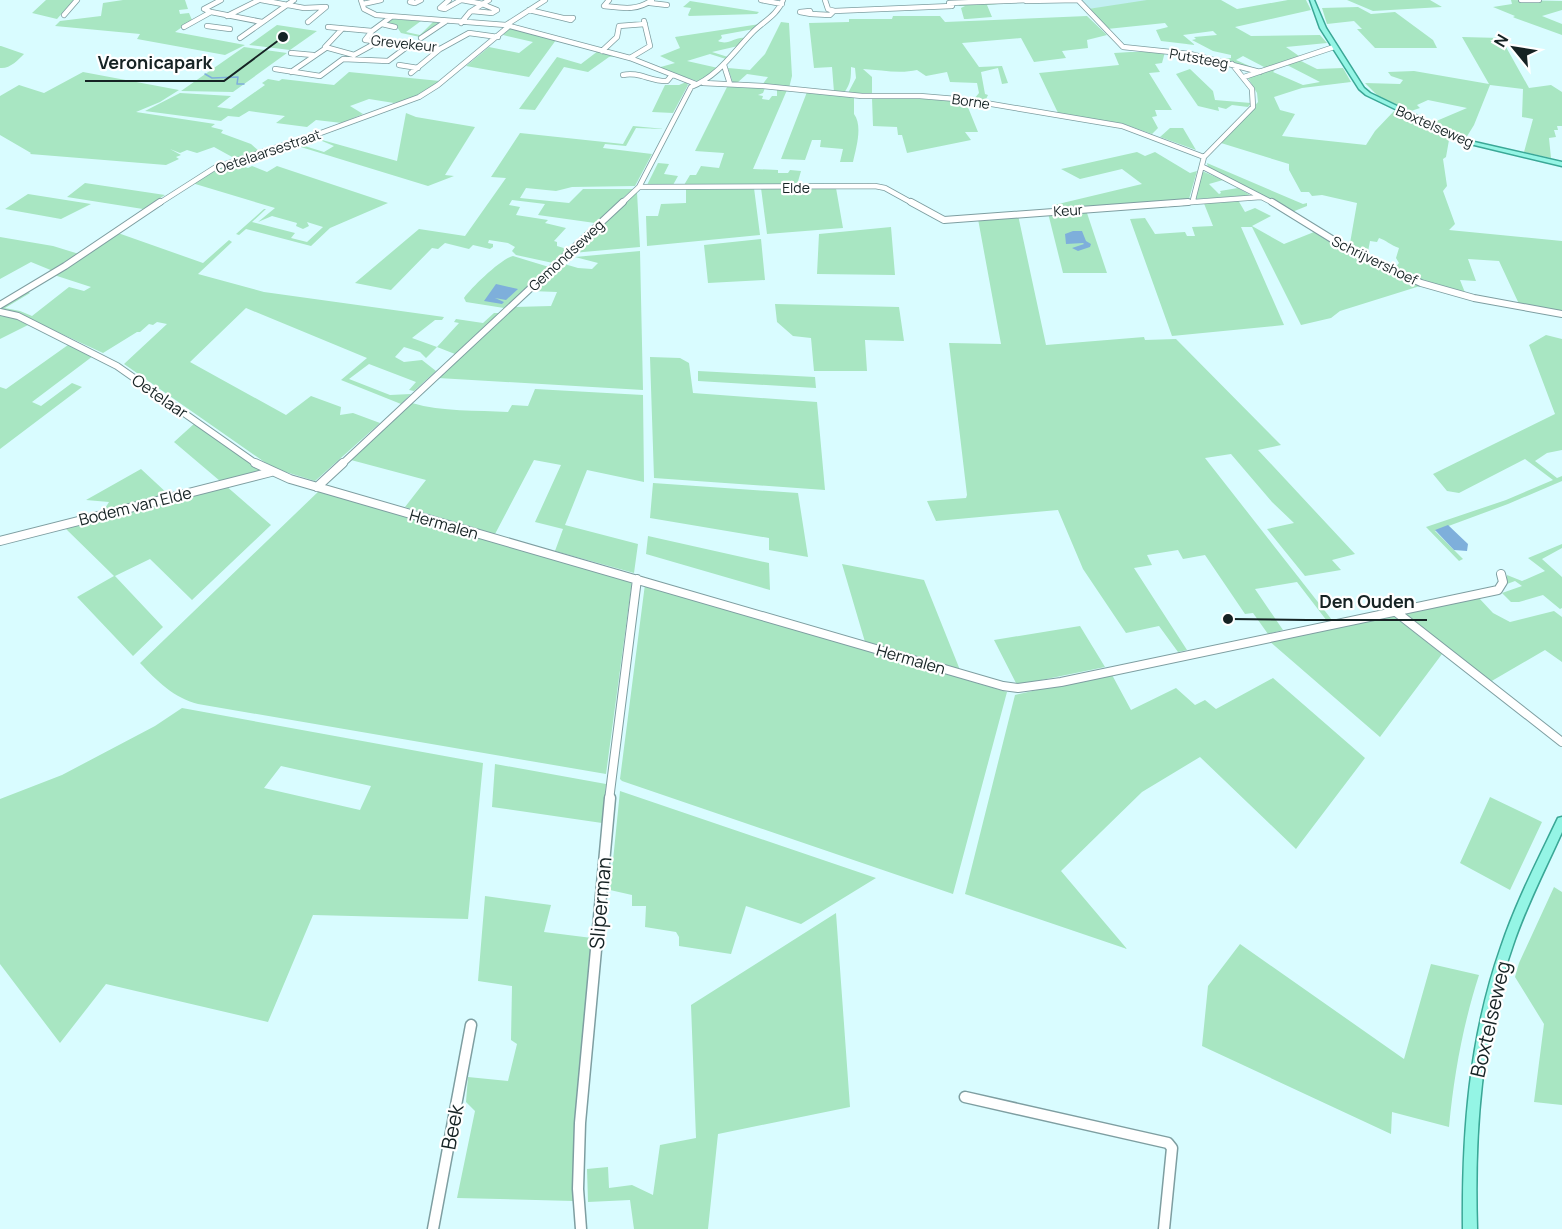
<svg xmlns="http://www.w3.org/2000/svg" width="1562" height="1229" font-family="Manrope,sans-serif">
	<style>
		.built { fill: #c2eff2 }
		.green { fill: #a8e6c2; fill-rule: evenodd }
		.water { fill: #7eafdb }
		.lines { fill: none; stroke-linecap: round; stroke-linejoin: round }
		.stream { stroke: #7eafdb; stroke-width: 1.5 }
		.minor-far3-casing { stroke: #7e9ea1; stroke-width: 6 }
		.minor-far2-casing { stroke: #7e9ea1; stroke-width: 8 }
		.minor-far1-casing { stroke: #7e9ea1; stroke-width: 10 }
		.minor-casing { stroke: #7e9ea1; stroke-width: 13 }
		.major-casing { stroke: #3aa796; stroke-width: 3 }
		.minor-far3 { stroke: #fff; stroke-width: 4.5 }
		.minor-far2 { stroke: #fff; stroke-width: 6 }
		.minor-far1 { stroke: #fff; stroke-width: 8 }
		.minor { stroke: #fff; stroke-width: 10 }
		.major { fill: #94f5e5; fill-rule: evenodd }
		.labels { text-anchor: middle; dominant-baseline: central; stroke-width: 4.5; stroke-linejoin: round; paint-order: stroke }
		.far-street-label { font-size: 14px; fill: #162324; stroke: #fff }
		.street-label { font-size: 16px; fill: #162324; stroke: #fff }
		.near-street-label { font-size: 20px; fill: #162324; stroke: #fff }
		.leader { fill: none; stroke: #162324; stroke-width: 2 }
		.callout-dot { fill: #162324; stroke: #fff; stroke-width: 2 }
		.callout-label { font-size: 18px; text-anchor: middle; font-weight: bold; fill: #162324; stroke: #fff; stroke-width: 4.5; stroke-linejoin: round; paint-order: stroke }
	</style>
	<rect width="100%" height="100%" fill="#d9fcff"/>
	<path class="built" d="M 1080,0 L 1147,0 L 1149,3 L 1088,9 Z"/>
	<path class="green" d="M 46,0 L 74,0 L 57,19 L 32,13 Z
		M 123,0 L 185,0 L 188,9 L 179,10 L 180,14 L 189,13 L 192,20 L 175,32 L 245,45 L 225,55 L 137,39 L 140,34 L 55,26 L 60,21 L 101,16 L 103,3 Z
		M 1147,0 L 1221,0 L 1237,9 L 1288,0 L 1306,0 L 1311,10 L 1235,27 L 1251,36 L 1320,35 L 1327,43 L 1286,47 L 1299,56 L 1266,68 L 1243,56 L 1236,60 L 1256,69 L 1222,59 L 1231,58 L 1231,55 L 1213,51 L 1192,40 L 1196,39 L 1194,37 L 1217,35 L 1213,31 L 1183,35 L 1195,45 L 1161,41 L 1156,30 L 1168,27 L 1165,23 L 1107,29 L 1088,9 Z
		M 1347,0 L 1430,0 L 1442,7 L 1373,11 Z
		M 1511,0 L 1562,1 L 1562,10 L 1542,16 L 1562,24 L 1562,35 L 1515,18 L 1513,17 L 1515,16 L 1493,7 L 1512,4 Z
		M 690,1 L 759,12 L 757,14 L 689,16 L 688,15 L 691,8 L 683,7 Z
		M 1010,3 L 987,5 L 992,17 L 967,19 L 964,19 L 961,8 L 965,6 L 959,6 L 958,4 Z
		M 1358,7 L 1371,14 L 1395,12 L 1433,40 L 1437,48 L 1375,48 L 1357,29 L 1362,29 L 1354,21 L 1327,24 L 1322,8 Z
		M 893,16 L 940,16 L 945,22 L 1087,16 L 1107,35 L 1087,40 L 1088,48 L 1062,51 L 1066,58 L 1034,62 L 1021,38 L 962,43 L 979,67 L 1002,66 L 1008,83 L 1002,84 L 998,68 L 981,72 L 985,94 L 988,95 L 985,101 L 974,99 L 979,93 L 977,83 L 950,82 L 947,72 L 926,76 L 917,70 C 900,74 881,70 863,69 L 872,77 L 872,95 L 848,93 L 856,78 L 855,68 L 851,67 C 851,78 851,83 844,93 L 834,92 L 832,67 L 814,68 L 809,23 L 849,22 L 849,19 L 892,19 Z
		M 392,19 L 421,21 L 406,32 L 420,35 L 433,22 L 442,23 L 420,37 L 401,33 L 397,27 L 384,24 Z
		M 781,22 L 789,23 L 792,76 L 789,88 L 762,85 L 768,77 L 747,74 L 737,83 L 733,83 L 728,68 L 750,70 L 765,54 Z
		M 760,24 L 754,29 L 721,35 L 722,38 L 718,41 C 729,46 735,36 746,38 L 738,46 L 712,52 L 728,57 L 726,59 L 710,54 L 687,61 L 718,68 L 700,82 L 657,68 L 675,63 L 660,56 L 680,48 L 675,37 Z
		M 277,25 L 317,31 L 290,50 L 249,45 Z
		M 510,28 L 556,40 L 529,77 L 466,66 L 489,47 L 519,53 L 533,42 L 503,35 Z
		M 1462,37 L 1501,38 L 1529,88 L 1551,85 L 1562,92 L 1562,126 L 1557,126 L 1558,130 L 1554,130 L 1556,137 L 1549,138 L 1551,158 L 1524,152 L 1533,119 L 1522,117 L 1523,89 L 1490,85 L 1474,125 L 1466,138 L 1434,122 L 1467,108 L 1428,100 L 1417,105 L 1420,108 L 1411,111 L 1378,96 L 1365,83 L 1400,84 L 1403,80 L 1391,76 L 1388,72 L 1414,71 L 1489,84 Z
		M 0,46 L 1,46 L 24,54 C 18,60 10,69 0,68 Z
		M 244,47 L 287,53 L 233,92 L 181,91 Z
		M 598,51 L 617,56 L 609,57 L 588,72 L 564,67 L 535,110 L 519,109 L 557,57 L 581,64 Z
		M 1131,52 L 1165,52 L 1162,63 L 1155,64 L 1160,72 L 1149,73 L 1172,110 L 1155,110 L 1157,116 L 1152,117 L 1158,128 L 1152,134 L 1124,124 L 1058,113 L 1039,73 L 1119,65 L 1114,53 Z
		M 1299,60 L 1317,69 L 1343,68 L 1351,82 L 1302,88 L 1274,97 L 1280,110 L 1295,114 L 1282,136 L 1366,145 L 1375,131 L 1394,111 L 1452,139 L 1449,140 L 1446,157 L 1443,159 L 1447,186 L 1443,191 L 1455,224 L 1449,230 L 1562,241 L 1562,311 L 1519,304 L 1499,261 L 1468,259 L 1476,281 L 1460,280 L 1466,295 L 1393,270 L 1399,263 L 1396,258 L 1399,248 C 1390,245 1386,240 1379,238 L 1377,242 L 1370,241 L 1367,257 L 1349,249 L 1357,203 L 1322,195 L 1312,196 L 1309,192 L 1301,192 L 1289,170 L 1289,164 L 1221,143 L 1258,102 L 1257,93 L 1248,78 L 1272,69 L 1275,70 L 1273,72 L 1303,85 L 1320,82 L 1285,64 Z
		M 1190,69 L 1213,91 L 1215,100 L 1251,103 L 1248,107 L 1232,105 L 1226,109 L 1218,107 L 1219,111 L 1198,106 L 1176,74 Z
		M 83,72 L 179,90 L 160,102 L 136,112 L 215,124 L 211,127 L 223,130 L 221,133 L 251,144 L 259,151 L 234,158 L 214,147 L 197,153 L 187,150 L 180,153 L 170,149 L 181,155 L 176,157 L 179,159 L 166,165 L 30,154 L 31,153 L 0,135 L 0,96 L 19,85 L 44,93 Z
		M 349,72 L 440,81 L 418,96 L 406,100 L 394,103 L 369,99 L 350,106 L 363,114 L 342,123 L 316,120 L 307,127 L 276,123 L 285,116 L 249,111 L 239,117 L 228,116 L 221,121 L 145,111 L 180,93 L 231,96 L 217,107 L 231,109 L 265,85 L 262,83 L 268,79 L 279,81 L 282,79 L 334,85 Z
		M 686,82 L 688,85 L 673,113 L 652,112 L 665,85 L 679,85 Z
		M 728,85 L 765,88 L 763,93 L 758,95 L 763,96 L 762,99 L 769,100 L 772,96 L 777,96 L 777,89 L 787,90 L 753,169 L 778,170 L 778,173 L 788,173 L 790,170 L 801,171 L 797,185 L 684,185 L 690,175 L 696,175 L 701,166 L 719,168 L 724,153 L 695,151 Z
		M 807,92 L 854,96 L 854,114 C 863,126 856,148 853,162 L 840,162 L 843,149 L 820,147 L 821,140 L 812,140 L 805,160 L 781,159 Z
		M 895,97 L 965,100 L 978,132 L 965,132 L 971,140 L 907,153 L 902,135 L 898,135 L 897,127 L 873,126 L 872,98 Z
		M 406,113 L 416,117 L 475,127 L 445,175 L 454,176 L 428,186 L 291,144 L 295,143 L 324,152 L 334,146 L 315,138 L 397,161 Z
		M 633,126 L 665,129 L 636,128 L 626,146 L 605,144 L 603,148 L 652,154 L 635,186 L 572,187 L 556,191 L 526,188 L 520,198 L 569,203 L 583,189 L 633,189 L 595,223 L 538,215 L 545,204 L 512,200 L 509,205 L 520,207 L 516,215 L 548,220 L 545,223 L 566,228 L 554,241 L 557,242 L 557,246 L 567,249 L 553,263 L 516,255 L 512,251 L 515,247 L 508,243 L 489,240 L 488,243 L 493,244 L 493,247 L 490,249 L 473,245 L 469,249 L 445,243 L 438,249 L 432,248 L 391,290 L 355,283 L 419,229 L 465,236 L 506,178 L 491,177 L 520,133 L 623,144 Z
		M 1170,128 L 1183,128 L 1196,150 L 1160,137 Z
		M 1137,152 L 1145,156 L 1155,152 L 1190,173 L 1197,171 L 1189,199 L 1057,209 L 1054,205 L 1142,184 L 1122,169 L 1080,179 L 1061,169 Z
		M 232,162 L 248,168 L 252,166 L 267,172 L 277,166 L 388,203 L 330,228 L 311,246 L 246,229 L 239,235 L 236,234 L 264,209 L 266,209 L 252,222 L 295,233 L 291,238 L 307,242 L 323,227 L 307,222 L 309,226 L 303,229 L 296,226 L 297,223 L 272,216 L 258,222 L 275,208 L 192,183 Z
		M 658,163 L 669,164 L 664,174 L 678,176 L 673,185 L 647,185 Z
		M 1207,163 L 1303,204 L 1307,203 L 1307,206 L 1292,212 L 1208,168 Z
		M 1202,171 L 1223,180 L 1209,184 L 1219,194 L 1221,193 L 1220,191 L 1238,188 L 1252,196 L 1195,199 Z
		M 85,183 L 165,195 L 143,209 L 67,197 Z
		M 754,188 L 760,235 L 647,246 L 646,216 L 658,216 L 661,204 L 686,203 L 686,189 Z
		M 761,188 L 836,188 L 843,228 L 767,234 Z
		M 637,192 L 640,247 L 572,253 Z
		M 28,194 L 91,204 L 61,219 L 5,209 Z
		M 1238,200 L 1245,212 L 1255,208 L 1271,216 L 1252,226 L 1284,244 L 1314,232 L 1343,250 L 1420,286 L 1340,311 L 1331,318 L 1301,325 L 1252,227 L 1241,227 L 1284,325 L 1172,336 L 1130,219 L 1145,218 L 1155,234 L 1185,232 L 1187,236 L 1195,236 L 1192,227 L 1213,226 L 1203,201 Z
		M 1086,210 L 1107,273 L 1063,273 L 1048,213 Z
		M 1018,215 L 1046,345 L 1144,337 L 1145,340 L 1176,339 L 1281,445 L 1258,450 L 1355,554 L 1332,560 L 1341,570 L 1305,576 L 1267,529 L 1294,523 L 1272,502 L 1231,454 L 1205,458 L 1332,620 L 1327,621 L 1297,582 L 1255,589 L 1283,630 L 1268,634 L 1253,613 L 1245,614 L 1205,555 L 1183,559 L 1178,550 L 1147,555 L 1152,565 L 1134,568 L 1187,650 L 1178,652 L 1159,626 L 1126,633 L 1083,569 L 1058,510 L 936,521 L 927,501 L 966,498 L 967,495 L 949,343 L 1001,344 L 978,219 Z
		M 891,227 L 895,275 L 817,274 L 819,234 Z
		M 118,233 L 203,263 L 229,240 L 232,242 L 198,274 L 264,292 L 444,317 L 442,320 L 435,320 L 412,338 L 437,347 L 459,323 L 454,322 L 456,319 L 483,323 L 494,313 L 499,313 L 455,354 L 437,347 L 426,358 L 420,352 L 404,347 L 395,357 L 404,362 L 422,360 L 436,371 L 414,391 L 409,390 L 416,382 L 369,364 L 349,379 L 390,395 L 411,394 L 401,404 L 341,380 L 367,358 L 246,308 L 190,362 L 286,415 L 311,396 L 341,407 L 340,415 L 353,413 L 380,423 L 315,481 L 273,468 L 124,364 L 167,324 L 157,322 L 153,325 L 149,324 L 140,332 L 137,332 L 103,353 L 25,317 L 0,312 L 0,307 L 27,291 L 30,293 L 5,308 L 20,311 L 32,316 L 69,287 L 84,291 L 91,287 L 54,275 Z
		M 0,237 L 53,246 L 79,254 L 53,271 L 31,262 L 0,279 Z
		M 761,239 L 765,280 L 708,283 L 704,245 Z
		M 640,251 L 643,390 L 438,378 L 514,307 L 551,306 L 557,292 L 531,291 L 561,263 L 578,268 L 592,269 L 598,263 L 575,257 Z
		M 513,256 L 549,267 L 504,308 L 466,302 L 464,298 C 472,287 501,259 513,256 Z
		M 775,304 L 899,307 L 904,341 L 865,340 L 867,371 L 814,371 L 811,338 L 793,336 L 777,322 Z
		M 0,316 L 12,317 L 28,325 L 0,339 Z
		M 1546,335 L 1562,339 L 1562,450 L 1547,453 L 1535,461 L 1557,478 L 1562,476 L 1562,481 L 1508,504 L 1435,531 L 1463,559 L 1459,561 L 1426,527 L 1506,500 L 1553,480 L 1525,459 L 1459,493 L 1447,491 L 1433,474 L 1555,414 L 1529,345 Z
		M 68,345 L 93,356 L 32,402 L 41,406 L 72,383 L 82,387 L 0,449 L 0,387 L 6,389 Z
		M 650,357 L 680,358 L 689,363 L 693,393 L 817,402 L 825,490 L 654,478 Z
		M 698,371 L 815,377 L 816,388 L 698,381 Z
		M 535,389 L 643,395 L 644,482 L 587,470 L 565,525 L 638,544 L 634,573 L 555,551 L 563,529 L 535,522 L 561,465 L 534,460 L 495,534 L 405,507 L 426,480 L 351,460 L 412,403 C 442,412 477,410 508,412 L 512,405 L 528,406 Z
		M 195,423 L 262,470 L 220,481 L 174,442 Z
		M 141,469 L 169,495 L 102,513 L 109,502 L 86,500 Z
		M 653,483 L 798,493 L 808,557 L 769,550 L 769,538 L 650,518 Z
		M 225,485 L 271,525 L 192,600 L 150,559 L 115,576 L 163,627 L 133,656 L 77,597 L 114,576 L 65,528 Z
		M 320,490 L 632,581 L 606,774 L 198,704 C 174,698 157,681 140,663 Z
		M 648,536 L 769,563 L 770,590 L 646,554 Z
		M 1562,544 L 1562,548 L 1542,559 L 1562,577 L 1562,608 L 1560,609 L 1543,595 L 1519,602 L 1511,602 L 1502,593 L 1522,586 L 1515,581 L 1507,584 L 1507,575 L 1522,581 L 1545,571 L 1528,558 Z
		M 842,564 L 924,580 L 960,670 L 865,642 Z
		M 645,584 L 1007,692 L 953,894 L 622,781 L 620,779 Z
		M 1478,597 L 1493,613 L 1510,622 L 1554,611 L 1562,617 L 1562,662 L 1545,650 L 1490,682 L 1403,614 Z
		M 1392,615 L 1442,654 L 1380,737 L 1268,640 Z
		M 1080,626 L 1105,667 L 1017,685 L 994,640 Z
		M 1111,673 L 1131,710 L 1176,688 L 1195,705 L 1205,700 L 1216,709 L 1273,678 L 1365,758 L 1296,849 L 1200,757 L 1142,792 L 1061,871 L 1127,949 L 965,894 L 1015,695 Z
		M 182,708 L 483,763 L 468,919 L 313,915 L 268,1022 L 106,984 L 60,1043 L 0,964 L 0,799 L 62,775 L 155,726 ZM 281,766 L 371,786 L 360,810 L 264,788 Z
		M 495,764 L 606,784 L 602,823 L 492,807 Z
		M 620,791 L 876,878 L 801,924 L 746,906 L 731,954 L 679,946 L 679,937 L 676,932 L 645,927 L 646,906 L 632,906 L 632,895 L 610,890 Z
		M 1490,797 L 1542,822 L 1510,890 L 1460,863 Z
		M 1554,887 L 1562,892 L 1562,1105 L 1534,1102 L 1544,1024 L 1515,977 L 1519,963 Z
		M 485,896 L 551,905 L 544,932 L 592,938 L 577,1100 L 573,1201 L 457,1198 L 475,1111 L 466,1102 L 468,1077 L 508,1081 L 517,1044 L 511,1040 L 512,986 L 478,981 Z
		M 836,913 L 850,1107 L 718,1134 L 708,1229 L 634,1229 L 630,1200 L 588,1202 L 587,1169 L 608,1167 L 609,1188 L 632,1185 L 653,1195 L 660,1145 L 696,1138 L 691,1005 Z
		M 1240,944 L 1404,1059 L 1431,964 L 1479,975 C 1463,1025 1454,1074 1449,1127 L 1392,1112 L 1391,1134 L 1202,1046 L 1208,986 Z"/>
	<path class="water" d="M 1073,231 L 1082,231 L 1086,241 L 1091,244 L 1090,247 L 1078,251 L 1072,248 L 1084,244 L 1083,243 L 1066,244 L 1065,234 Z
		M 496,284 L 518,289 L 506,300 L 495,298 L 504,302 L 502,304 L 484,301 Z
		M 1448,525 L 1468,544 L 1467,551 L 1454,550 L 1435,530 Z"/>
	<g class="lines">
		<path class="stream" d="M 205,74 L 212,78 L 238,77 L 237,84 L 244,84"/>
		<defs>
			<path id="minor-far3" d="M 261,0 L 304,8 L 326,7 L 308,22
				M 361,0 L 364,9 L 376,15 L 506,25 L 630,58 L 696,84
				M 412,0 L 410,2 L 415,3 L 421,0
				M 449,0 L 440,8 L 445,9 L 461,0
				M 462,0 L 483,4
				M 609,0 L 604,6 C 622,8 637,11 652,0
				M 761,0 L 782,4
				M 825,0 L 828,9 L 834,11
				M 1521,0 L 1539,0
				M 1026,1 L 1078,0 L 1123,47 L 1190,54 L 1260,72
				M 650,3 L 667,5
				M 949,3 L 1028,0
				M 363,4 L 381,0
				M 529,10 L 563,18
				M 472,11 L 492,13 L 497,10 L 482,4
				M 810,11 L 811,14 L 800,12 Z
				M 834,11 L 952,6 L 951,3
				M 211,12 L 204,9 L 221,0
				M 811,14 L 830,15 L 834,11
				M 64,15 L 77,0
				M 227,16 L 259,0
				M 391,17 L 372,31 L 365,40 L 440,49 L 469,33 L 498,37
				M 563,18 L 573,18 L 571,20 Z
				M 461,23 L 470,12 L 489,0
				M 382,24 L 395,27
				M 506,25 L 545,0
				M 207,26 L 230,29
				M 184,27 L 211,12 L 262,22
				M 328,27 L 372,31
				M 342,29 L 325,47 L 354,55 L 376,43
				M 240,38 L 294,0
				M 421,38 L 445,22
				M 602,51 L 617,37 L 619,26 L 645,24
				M 291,53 L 313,55
				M 630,58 L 650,46 L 644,21
				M 399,65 L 418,68
				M 724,65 L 730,84
				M 275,69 L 320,76 L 343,59 L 388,61 L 408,46
				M 291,72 L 326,48
				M 411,73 L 440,49
				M 623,75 C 638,71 652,82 667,81 L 672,75
				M 1244,77 L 1334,47
				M 703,83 L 763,86 L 862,96 L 920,96 L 968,100 L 1122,126 L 1204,157
				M 1203,167 L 1275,204
				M 639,187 L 875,186 L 885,188 L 914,204
				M 1193,200 L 1204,157 L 1253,107 L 1252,89 L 1232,64
				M 158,204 L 216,167 L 318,134 L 419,97 L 438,85 L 508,27
				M 621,204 L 639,187 L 691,87 C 718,76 732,54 751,34 C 762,22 777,16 783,0
				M 1167,204 L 1261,197"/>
			<path id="minor-far2" d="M 911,202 L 944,220 L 1188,202
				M 1272,202 L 1353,252 L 1421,283 L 1474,298 L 1562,314
				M 0,305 L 65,266 L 160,202
				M 0,312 L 18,316 L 117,366 L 258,465
				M 341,465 L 623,202"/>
			<path id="minor-far1" d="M 255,463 L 290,479 L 1003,686 L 1018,688 L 1061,682 L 1498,590 L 1503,582 L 1501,574
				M 317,487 L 343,463
				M 0,541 L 271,472
				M 1396,612 L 1562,742
				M 609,800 L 637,579"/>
			<path id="minor" d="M 965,1097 L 1168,1143 L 1172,1148 L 1164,1229
				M 433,1229 L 471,1025
				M 581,1229 L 578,1189 L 580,1123 L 610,798"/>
			<path id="major" d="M 1310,0 L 1314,0 L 1326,28 L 1364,88 L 1370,93 L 1470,141 L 1562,162 L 1562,166 L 1466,143 L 1366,95 L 1359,89 L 1320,28 Z
				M 1562,817 L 1562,832 C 1545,870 1526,906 1513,945 C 1481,1036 1474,1133 1477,1229 L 1463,1229 C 1462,1133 1469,1038 1501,947 C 1516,902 1538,860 1558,818 Z"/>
		</defs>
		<use href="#minor-far3" class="minor-far3-casing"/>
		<use href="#minor-far2" class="minor-far2-casing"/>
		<use href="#minor-far1" class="minor-far1-casing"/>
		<use href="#minor" class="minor-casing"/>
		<use href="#major" class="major-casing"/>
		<use href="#minor-far3" class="minor-far3"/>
		<use href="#minor-far2" class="minor-far2"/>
		<use href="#minor-far1" class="minor-far1"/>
		<use href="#minor" class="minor"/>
		<use href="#major" class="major"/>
	</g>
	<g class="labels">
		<g class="far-street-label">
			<text transform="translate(404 43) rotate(6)">Grevekeur</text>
			<text transform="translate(1199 58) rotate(10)">Putsteeg</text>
			<text transform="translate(971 101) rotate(8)">Borne</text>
			<text transform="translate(1435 126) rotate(24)">Boxtelseweg</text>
			<text transform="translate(268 151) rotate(-19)">Oetelaarsestraat</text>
			<text x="796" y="187">Elde</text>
			<text transform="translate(1068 210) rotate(-4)">Keur</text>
			<text transform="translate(566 255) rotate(-43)">Gemondseweg</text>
			<text transform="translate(1375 260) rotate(26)">Schrijvershoef</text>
		</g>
		<g class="street-label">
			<text transform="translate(160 396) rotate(35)">Oetelaar</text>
			<text transform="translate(135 506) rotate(-14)">Bodem van Elde</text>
			<text transform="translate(444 524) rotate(16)">Hermalen</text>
			<text transform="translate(911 659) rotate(16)">Hermalen</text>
		</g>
		<g class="near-street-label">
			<text transform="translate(600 903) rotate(-85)">Sliperman</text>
			<text transform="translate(1490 1019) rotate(-77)">Boxtelseweg</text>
			<text transform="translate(452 1127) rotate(-79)">Beek</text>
		</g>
	</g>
	<path class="leader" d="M283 37L224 81H85M1228 619L1307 620H1427"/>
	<g class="callout-dot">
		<circle cx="283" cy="37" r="6"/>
		<circle cx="1228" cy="619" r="6"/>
	</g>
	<g class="callout-label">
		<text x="155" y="69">Veronicapark</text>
		<text x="1367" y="608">Den Ouden</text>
	</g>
	<g transform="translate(1514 48) rotate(300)" stroke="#ffffff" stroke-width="4.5" paint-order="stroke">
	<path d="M0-4.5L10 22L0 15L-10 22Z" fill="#162324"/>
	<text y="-9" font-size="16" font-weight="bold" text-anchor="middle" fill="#162324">N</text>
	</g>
</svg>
